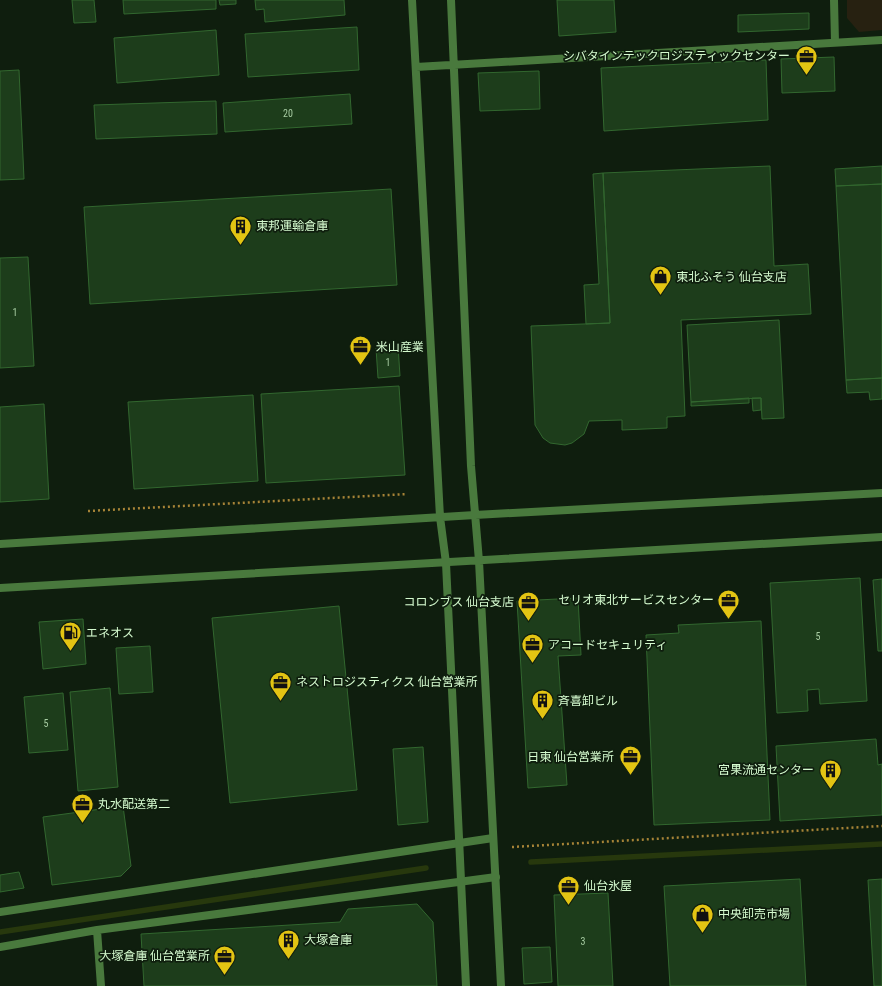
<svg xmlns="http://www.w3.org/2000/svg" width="882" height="986" font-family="'Roboto Condensed','Noto Sans JP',sans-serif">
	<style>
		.green { fill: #272111 }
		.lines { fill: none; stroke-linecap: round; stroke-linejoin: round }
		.stream { stroke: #27380d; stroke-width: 5.5 }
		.building { fill: #1d3d1b; stroke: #32672f }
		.path { stroke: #a78437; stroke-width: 2.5; stroke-dasharray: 2 3; stroke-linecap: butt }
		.minor { stroke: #49793d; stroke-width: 8 }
		.tertiary { stroke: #49793d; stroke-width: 8 }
		.labels { text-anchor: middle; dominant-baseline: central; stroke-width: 3.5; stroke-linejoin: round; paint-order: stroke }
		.number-label { font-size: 10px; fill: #a7cca2 }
		.poi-label { font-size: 12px; fill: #d5fbcf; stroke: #0f1e0e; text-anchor: start }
	</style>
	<rect width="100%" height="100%" fill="#0f1e0e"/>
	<path class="green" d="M 847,0 L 882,0 L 882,30 L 859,32 L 847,18 Z"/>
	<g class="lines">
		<path class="stream" d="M 531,862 L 882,844
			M 0,932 L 426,868"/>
	</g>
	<path class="building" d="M 72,0 L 94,0 L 96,22 L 74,23 Z
		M 123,0 L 216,0 L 216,9 L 124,14 Z
		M 219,0 L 236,0 L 236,4 L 220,5 Z
		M 255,0 L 344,0 L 345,15 L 265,22 L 264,9 L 256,10 Z
		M 557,0 L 614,0 L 616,32 L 559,36 Z
		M 809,13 L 809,29 L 738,32 L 738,15 Z
		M 357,27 L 359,70 L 248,77 L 245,34 Z
		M 216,30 L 219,75 L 117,83 L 114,38 Z
		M 834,57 L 835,91 L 782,93 L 781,59 Z
		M 766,60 L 768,120 L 604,131 L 601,68 Z
		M 19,70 L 24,179 L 0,180 L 0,71 Z
		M 539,71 L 540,109 L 480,111 L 478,73 Z
		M 350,94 L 352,124 L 225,132 L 223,103 Z
		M 216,101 L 217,134 L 96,139 L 94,105 Z
		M 770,166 L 774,266 L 808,264 L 811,314 L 681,320 L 685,416 L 667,417 L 667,428 L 622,430 L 622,420 L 589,421 L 584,434 L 572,443 L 565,445 L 550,443 L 543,438 L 535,425 L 531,326 L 610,323 L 603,173 Z
		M 882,166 L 882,184 L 836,186 L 835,169 Z
		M 603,173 L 610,323 L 586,324 L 584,285 L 599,284 L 593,174 Z
		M 882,184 L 882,378 L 846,380 L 836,186 Z
		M 391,189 L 397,285 L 90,304 L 84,207 Z
		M 28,257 L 34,366 L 0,368 L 0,258 Z
		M 779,320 L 784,418 L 762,419 L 761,398 L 691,402 L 687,325 Z
		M 398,346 L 400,376 L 378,378 L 376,348 Z
		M 882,378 L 882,399 L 870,400 L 869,392 L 847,393 L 846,380 Z
		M 399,386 L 405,475 L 266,483 L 261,394 Z
		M 253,395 L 258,481 L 134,489 L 128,402 Z
		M 749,398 L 749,403 L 691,406 L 691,402 Z
		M 752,398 L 761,398 L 761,410 L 753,411 Z
		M 44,404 L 49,499 L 0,502 L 0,407 Z
		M 860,578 L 867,701 L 820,704 L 819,689 L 807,690 L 808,711 L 777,713 L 770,583 Z
		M 882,579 L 882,651 L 878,651 L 873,580 Z
		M 578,598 L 581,655 L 558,656 L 567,785 L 528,788 L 517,601 Z
		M 339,606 L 357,790 L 230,803 L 212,618 Z
		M 83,619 L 86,664 L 43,669 L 39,622 Z
		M 761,621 L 770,820 L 654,825 L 646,635 L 679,633 L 678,625 Z
		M 150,646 L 153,692 L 119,694 L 116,648 Z
		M 110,688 L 118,787 L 78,791 L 70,692 Z
		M 63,693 L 68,750 L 29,753 L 24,697 Z
		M 876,739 L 878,765 L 882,764 L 882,815 L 780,821 L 776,746 Z
		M 423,747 L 428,822 L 398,825 L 393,749 Z
		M 123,806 L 131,866 L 121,876 L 52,885 L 43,817 Z
		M 19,872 L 24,888 L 0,892 L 0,875 Z
		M 800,879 L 806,986 L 670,986 L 664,886 Z
		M 882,879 L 882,986 L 874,986 L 868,880 Z
		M 608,893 L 613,986 L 558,986 L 554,895 Z
		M 417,904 L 433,922 L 437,986 L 144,986 L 141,934 L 340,922 L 348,909 Z
		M 550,947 L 552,982 L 524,984 L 522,948 Z"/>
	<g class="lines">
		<path class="path" d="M 88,511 L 407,494
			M 512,847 L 882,826"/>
		<path class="minor" d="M 834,0 L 835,42
			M 0,912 L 493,838
			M 97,930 L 101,986
			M 0,947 L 97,930 L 496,877"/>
		<path class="tertiary" d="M 412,0 L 440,517 L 446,563 L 466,986
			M 451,0 L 471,466 L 479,561 L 501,986
			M 416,67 L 882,40
			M 0,544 L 475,515 L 882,493
			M 0,588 L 882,537"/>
	</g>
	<defs>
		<symbol id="office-pin" viewBox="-11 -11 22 30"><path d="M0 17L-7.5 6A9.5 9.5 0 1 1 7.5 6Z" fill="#e3c413" stroke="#0f1e0e"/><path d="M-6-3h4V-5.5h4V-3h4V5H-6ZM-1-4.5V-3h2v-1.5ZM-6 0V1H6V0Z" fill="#111"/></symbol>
		<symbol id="building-pin" viewBox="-11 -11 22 30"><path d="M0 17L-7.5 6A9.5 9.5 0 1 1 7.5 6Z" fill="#e3c413" stroke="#0f1e0e"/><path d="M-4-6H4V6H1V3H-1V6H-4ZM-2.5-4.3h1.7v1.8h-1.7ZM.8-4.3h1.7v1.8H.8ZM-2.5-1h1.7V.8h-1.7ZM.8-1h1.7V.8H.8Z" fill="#111"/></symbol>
		<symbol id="shop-pin" viewBox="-11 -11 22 30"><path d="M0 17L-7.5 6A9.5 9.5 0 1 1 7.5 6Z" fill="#e3c413" stroke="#0f1e0e"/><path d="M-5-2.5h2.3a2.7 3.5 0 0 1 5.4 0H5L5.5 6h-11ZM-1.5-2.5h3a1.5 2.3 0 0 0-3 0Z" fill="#111"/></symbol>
		<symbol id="fuel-pin" viewBox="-11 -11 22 30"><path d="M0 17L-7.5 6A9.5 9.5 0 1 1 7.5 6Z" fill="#e3c413" stroke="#0f1e0e"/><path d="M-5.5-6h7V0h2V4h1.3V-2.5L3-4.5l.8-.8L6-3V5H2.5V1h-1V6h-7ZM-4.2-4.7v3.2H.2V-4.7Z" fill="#111"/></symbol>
	</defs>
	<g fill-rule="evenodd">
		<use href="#office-pin" x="794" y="44" width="25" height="34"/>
		<use href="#building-pin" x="228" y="214" width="25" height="34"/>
		<use href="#shop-pin" x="648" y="264" width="25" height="34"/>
		<use href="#office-pin" x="348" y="334" width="25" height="34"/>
		<use href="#office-pin" x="716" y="588" width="25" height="34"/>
		<use href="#office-pin" x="516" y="590" width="25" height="34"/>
		<use href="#fuel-pin" x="58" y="620" width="25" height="34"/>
		<use href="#office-pin" x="520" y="632" width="25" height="34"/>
		<use href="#office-pin" x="268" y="670" width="25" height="34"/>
		<use href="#building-pin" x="530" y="688" width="25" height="34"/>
		<use href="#office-pin" x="618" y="744" width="25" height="34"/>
		<use href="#building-pin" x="818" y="758" width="25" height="34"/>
		<use href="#office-pin" x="70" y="792" width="25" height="34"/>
		<use href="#office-pin" x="556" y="874" width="25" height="34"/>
		<use href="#shop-pin" x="690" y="902" width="25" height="34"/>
		<use href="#building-pin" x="276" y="928" width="25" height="34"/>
		<use href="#office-pin" x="212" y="944" width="25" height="34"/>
	</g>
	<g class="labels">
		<g class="number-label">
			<text x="288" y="113">20</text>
			<text x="15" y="312">1</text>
			<text x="388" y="362">1</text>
			<text x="818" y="636">5</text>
			<text x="46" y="723">5</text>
			<text x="583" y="941">3</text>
		</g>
		<g class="poi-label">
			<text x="790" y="56" text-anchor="end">シバタインテックロジスティックセンター</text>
			<text x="256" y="226">東邦運輸倉庫</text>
			<text x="676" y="277">東北ふそう 仙台支店</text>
			<text x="376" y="347">米山産業</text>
			<text x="714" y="600" text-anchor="end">セリオ東北サービスセンター</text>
			<text x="514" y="602" text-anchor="end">コロンブス 仙台支店</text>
			<text x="86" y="633">エネオス</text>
			<text x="548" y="645">アコードセキュリティ</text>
			<text x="296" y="682">ネストロジスティクス 仙台営業所</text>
			<text x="558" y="701">斉喜卸ビル</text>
			<text x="614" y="757" text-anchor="end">日東 仙台営業所</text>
			<text x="814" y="770" text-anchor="end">宮果流通センター</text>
			<text x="98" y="804">丸水配送第二</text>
			<text x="584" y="886">仙台氷屋</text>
			<text x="718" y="914">中央卸売市場</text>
			<text x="304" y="940">大塚倉庫</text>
			<text x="210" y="956" text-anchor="end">大塚倉庫 仙台営業所</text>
		</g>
	</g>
</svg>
